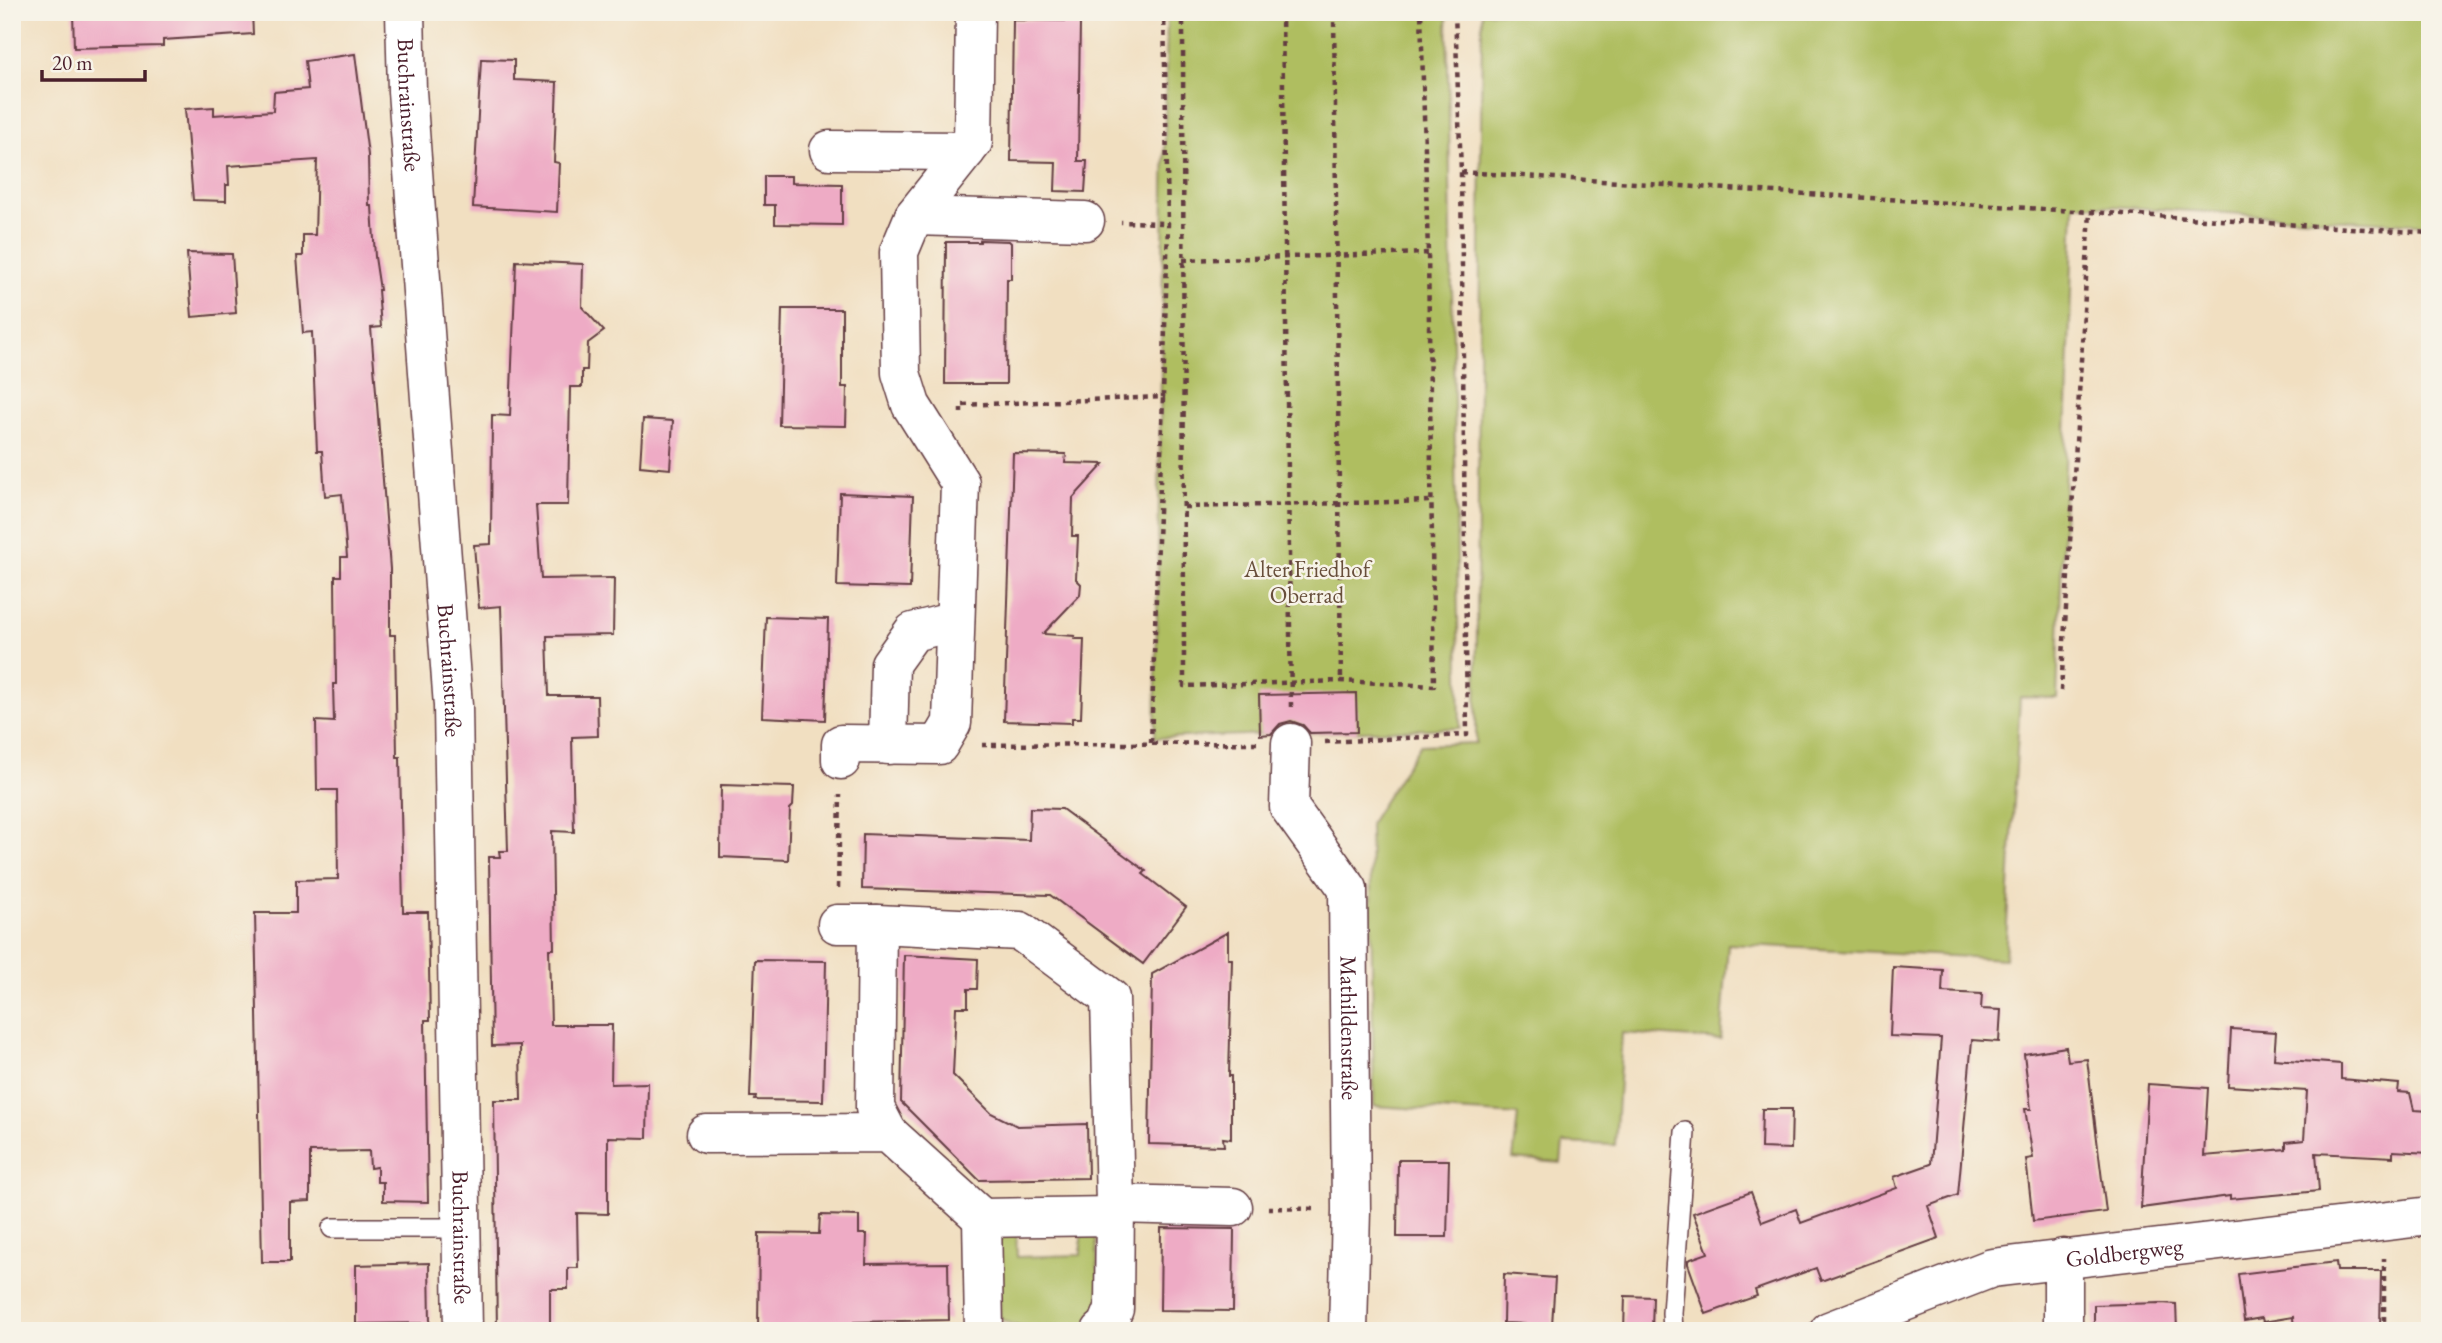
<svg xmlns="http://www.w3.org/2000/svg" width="2442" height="1343" font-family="'EB Garamond',serif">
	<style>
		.green { fill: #afbe60; stroke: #7c6e46; stroke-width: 2 }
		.building { fill: #eeabc5 }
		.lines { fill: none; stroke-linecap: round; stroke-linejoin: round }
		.service-casing { stroke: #633c42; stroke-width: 22 }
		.minor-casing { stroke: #633c42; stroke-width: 41 }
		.path { stroke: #633c42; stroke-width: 4.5; stroke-dasharray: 5 5; stroke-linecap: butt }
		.service { stroke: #fff; stroke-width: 19 }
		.minor { stroke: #fff; stroke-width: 38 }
		.labels { text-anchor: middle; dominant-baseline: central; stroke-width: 5; stroke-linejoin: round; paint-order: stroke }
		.street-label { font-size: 23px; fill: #4a1f2b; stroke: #f7f3e8 }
		.park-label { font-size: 23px; fill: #684f3b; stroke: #f7f3e8 }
	</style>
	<rect width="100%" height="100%" fill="#f7f3e8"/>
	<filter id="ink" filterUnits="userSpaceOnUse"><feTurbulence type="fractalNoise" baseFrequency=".0143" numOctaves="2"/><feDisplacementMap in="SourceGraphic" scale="14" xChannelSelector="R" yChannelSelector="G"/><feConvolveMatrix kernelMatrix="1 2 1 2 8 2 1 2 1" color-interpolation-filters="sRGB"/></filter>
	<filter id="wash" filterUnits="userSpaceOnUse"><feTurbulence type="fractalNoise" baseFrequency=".00686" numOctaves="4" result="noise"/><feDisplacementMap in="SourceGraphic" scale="28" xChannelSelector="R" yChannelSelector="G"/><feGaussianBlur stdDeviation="1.57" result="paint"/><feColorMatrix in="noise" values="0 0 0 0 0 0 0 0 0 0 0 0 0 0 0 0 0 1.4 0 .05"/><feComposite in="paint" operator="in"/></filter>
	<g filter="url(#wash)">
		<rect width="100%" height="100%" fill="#f1dfc1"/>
		<path class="green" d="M 1167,12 L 1447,12 L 1460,728 L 1155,738 Z
			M 1482,12 L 2430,12 L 2430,225 L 2074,204 L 2057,698 L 2020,697 L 2005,959 L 1728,944 L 1721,1040 L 1622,1033 L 1615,1145 L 1563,1143 L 1561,1163 L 1513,1159 L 1518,1115 L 1374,1106 L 1370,823 L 1420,745 L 1476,743 Z
			M 1081,1229 L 1096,1237 L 1100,1306 L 1085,1326 C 1065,1326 1013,1333 1000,1317 L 999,1241 L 1003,1236 L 1016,1231 L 1017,1257 L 1081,1255 Z"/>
		<g id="blocks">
			<path class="building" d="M 73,12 L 252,12 L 253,34 L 163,40 L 163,46 L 74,48 Z
				M 1013,20 L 1080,21 L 1078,161 L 1087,161 L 1085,192 L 1055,191 L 1056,162 L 1011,161 Z
				M 355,54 L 368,155 L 369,206 L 372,206 L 375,257 L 380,290 L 378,290 L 381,327 L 371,328 L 390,569 L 390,635 L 395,635 L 397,757 L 400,757 L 403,912 L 428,912 L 430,1020 L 425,1020 L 428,1202 L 383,1201 L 383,1182 L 377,1182 L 377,1167 L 370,1168 L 369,1151 L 310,1152 L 310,1201 L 290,1202 L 290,1262 L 262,1262 L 255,913 L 296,913 L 296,880 L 338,879 L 337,790 L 317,790 L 316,721 L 334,722 L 333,684 L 336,684 L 335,576 L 341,576 L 341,557 L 347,557 L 342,494 L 325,496 L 322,451 L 317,451 L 312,332 L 303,333 L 300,295 L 297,256 L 303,256 L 303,235 L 315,235 L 317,160 L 228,166 L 229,185 L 226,185 L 226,201 L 193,200 L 185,109 L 214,107 L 214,115 L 273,111 L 274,92 L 308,89 L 305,61 Z
				M 481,59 L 514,60 L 514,80 L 557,82 L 554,162 L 559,163 L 557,212 L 473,207 Z
				M 764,176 L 791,176 L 791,183 L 842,184 L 842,225 L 775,224 L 775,205 L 764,205 Z
				M 980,240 L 1009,241 L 1011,243 L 1011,279 L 1007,279 L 1006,384 L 945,384 L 946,242 L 980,242 Z
				M 187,253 L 232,254 L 236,313 L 192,317 Z
				M 516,261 L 583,264 L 582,307 L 604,331 L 588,343 L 587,370 L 582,370 L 582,387 L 570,387 L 568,505 L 536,505 L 541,579 L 614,578 L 613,635 L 547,636 L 549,696 L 597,696 L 598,736 L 572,737 L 574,832 L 552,831 L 554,949 L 549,949 L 551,1025 L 612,1025 L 611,1084 L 648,1083 L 647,1138 L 608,1137 L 608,1214 L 577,1213 L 578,1268 L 568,1268 L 568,1289 L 550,1289 L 550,1331 L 497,1331 L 494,1100 L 521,1100 L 520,1045 L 492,1046 L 489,857 L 500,857 L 499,851 L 508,851 L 501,606 L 479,608 L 474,545 L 491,544 L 492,415 L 510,416 Z
				M 782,309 L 842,309 L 842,387 L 847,387 L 846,426 L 779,425 Z
				M 643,419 L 673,421 L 670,469 L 640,466 Z
				M 1013,453 L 1066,454 L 1065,463 L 1104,464 L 1073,498 L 1072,536 L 1078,536 L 1076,579 L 1081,584 L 1080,595 L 1043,634 L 1075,636 L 1074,639 L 1084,639 L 1081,718 L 1072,718 L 1072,723 L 1004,721 Z
				M 840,493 L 913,496 L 910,588 L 837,586 Z
				M 766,617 L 828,619 L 825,720 L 762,717 Z
				M 1356,693 L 1357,732 L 1310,733 L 1303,725 L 1291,721 L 1280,724 L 1271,734 L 1260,735 L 1259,695 Z
				M 721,785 L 794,787 L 793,806 L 790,809 L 788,860 L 720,857 Z
				M 1030,808 L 1062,809 L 1146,871 L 1143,874 L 1186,907 L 1143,964 L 1050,895 L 862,889 L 863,834 L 1029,840 Z
				M 1228,932 L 1228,959 L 1232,959 L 1229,1076 L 1231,1076 L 1231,1139 L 1223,1138 L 1224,1146 L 1149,1144 L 1152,974 Z
				M 904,955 L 978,959 L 977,989 L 968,989 L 968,1007 L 956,1007 L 953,1075 L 991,1113 L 1017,1126 L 1087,1124 L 1088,1178 L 979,1180 L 901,1102 Z
				M 755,960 L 826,961 L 823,1101 L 755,1100 L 756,1097 L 750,1097 Z
				M 1893,967 L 1943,970 L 1942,992 L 1982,994 L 1981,1009 L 2001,1010 L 1999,1042 L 1972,1040 L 1958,1195 L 1928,1206 L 1939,1238 L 1821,1281 L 1816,1268 L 1755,1290 L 1757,1296 L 1706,1314 L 1688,1264 L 1688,1260 L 1708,1253 L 1693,1213 L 1751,1192 L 1762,1222 L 1796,1209 L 1801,1223 L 1897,1188 L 1894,1177 L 1931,1164 L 1941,1038 L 1890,1036 Z
				M 2231,1029 L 2276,1032 L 2274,1059 L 2341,1064 L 2341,1079 L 2399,1084 L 2398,1092 L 2410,1093 L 2414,1110 L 2430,1111 L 2430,1153 L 2393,1151 L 2393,1157 L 2316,1153 L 2319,1191 L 2230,1199 L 2230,1196 L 2141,1208 L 2148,1084 L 2208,1088 L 2204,1156 L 2286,1149 L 2286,1142 L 2304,1140 L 2307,1091 L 2228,1086 Z
				M 2066,1047 L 2068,1061 L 2087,1059 L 2106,1212 L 2033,1221 L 2026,1159 L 2033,1158 L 2025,1109 L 2031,1109 L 2024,1054 Z
				M 1762,1109 L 1792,1109 L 1791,1149 L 1761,1148 Z
				M 1398,1160 L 1449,1160 L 1447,1237 L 1397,1237 Z
				M 820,1215 L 859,1216 L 859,1234 L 867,1234 L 866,1264 L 948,1263 L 949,1320 L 854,1322 L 854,1331 L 758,1331 L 759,1233 L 819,1234 Z
				M 1161,1228 L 1234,1229 L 1233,1311 L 1160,1310 Z
				M 2336,1262 L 2337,1271 L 2381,1271 L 2380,1331 L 2294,1331 L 2293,1317 L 2263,1322 L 2262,1318 L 2244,1321 L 2238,1274 Z
				M 429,1263 L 430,1323 L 356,1324 L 356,1265 Z
				M 1504,1274 L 1555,1278 L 1552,1325 L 1503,1323 Z
				M 1625,1296 L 1653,1297 L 1652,1331 L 1624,1331 Z
				M 2161,1303 L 2176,1304 L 2177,1331 L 2094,1331 L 2094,1305 Z"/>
		</g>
	</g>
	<g filter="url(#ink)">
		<use href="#blocks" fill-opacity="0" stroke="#633c42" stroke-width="2"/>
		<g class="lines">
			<defs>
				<path id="service" d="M 332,1228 L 460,1228
					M 1673,1331 L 1672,1313 L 1685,1132"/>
				<g id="minor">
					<path id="s1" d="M 405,12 L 407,91 L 453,706 L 463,1331"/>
					<path d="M 829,150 L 966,151"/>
					<path d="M 914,216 L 1085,221"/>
					<path id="s2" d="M 1291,743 L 1289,807 L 1348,889 L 1351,1210 L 1348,1331"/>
					<path d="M 888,745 L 890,664 L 913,632 L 955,621"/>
					<path d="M 841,760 L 841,744 L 939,745 L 952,723 L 960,483 L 911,405 L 901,373 L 899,252 L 914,216 L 973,142 L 975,12"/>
					<path d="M 837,924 L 877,924 L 875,1108 L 888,1133"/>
					<path d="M 877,924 L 1020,931 L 1110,998 L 1115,1204 L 1114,1309 L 1107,1326 L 1101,1331"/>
					<path d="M 706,1134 L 888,1133 L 982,1218 L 1114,1216"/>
					<path d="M 1115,1204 L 1233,1207"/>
					<path d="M 982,1218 L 984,1331"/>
					<path d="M 2063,1258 L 2063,1331"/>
					<path id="s3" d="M 1829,1331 L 1992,1268 L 2430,1216"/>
				</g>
			</defs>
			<use href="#service" class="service-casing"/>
			<use href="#minor" class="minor-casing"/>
			<path class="path" d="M 1164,12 L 1168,223
				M 1183,12 L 1184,686 L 1341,681 L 1434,686 L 1428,253 L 1421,12
				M 1282,12 L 1291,707
				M 1334,12 L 1341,681
				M 1461,172 L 2090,212
				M 1183,260 L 1428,253
				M 961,413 L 961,405 L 1163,397 L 1168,223 L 1121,222
				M 1184,507 L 1431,501
				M 2061,691 L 2090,212 L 2430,233
				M 1325,742 L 1467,735 L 1461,172 L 1455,12
				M 1151,743 L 1163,397
				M 982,745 L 1257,743
				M 12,842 L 12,847
				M 838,888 L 840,795
				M 1268,1208 L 1315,1209
				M 2384,1331 L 2384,1258"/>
			<use href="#service" class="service"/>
			<use href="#minor" class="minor"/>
		</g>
	</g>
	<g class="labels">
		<g class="street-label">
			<text stroke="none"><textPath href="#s1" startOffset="93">Buchrainstraße</textPath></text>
			<text stroke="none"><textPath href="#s1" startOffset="660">Buchrainstraße</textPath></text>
			<text stroke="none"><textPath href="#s2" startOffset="304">Mathildenstraße</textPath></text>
			<text stroke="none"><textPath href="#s1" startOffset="1227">Buchrainstraße</textPath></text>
			<text stroke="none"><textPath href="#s3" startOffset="308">Goldbergweg</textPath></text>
		</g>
		<g class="park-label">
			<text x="1307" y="569">Alter Friedhof<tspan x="1307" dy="26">Oberrad</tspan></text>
		</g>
	</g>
	<rect width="2442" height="1343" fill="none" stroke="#f7f3e8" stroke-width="42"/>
	<path d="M42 70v10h103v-10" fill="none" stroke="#4a1f2b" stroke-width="3.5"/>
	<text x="52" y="70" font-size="21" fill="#4a1f2b" stroke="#f7f3e8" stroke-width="5" paint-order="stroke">20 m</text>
</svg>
